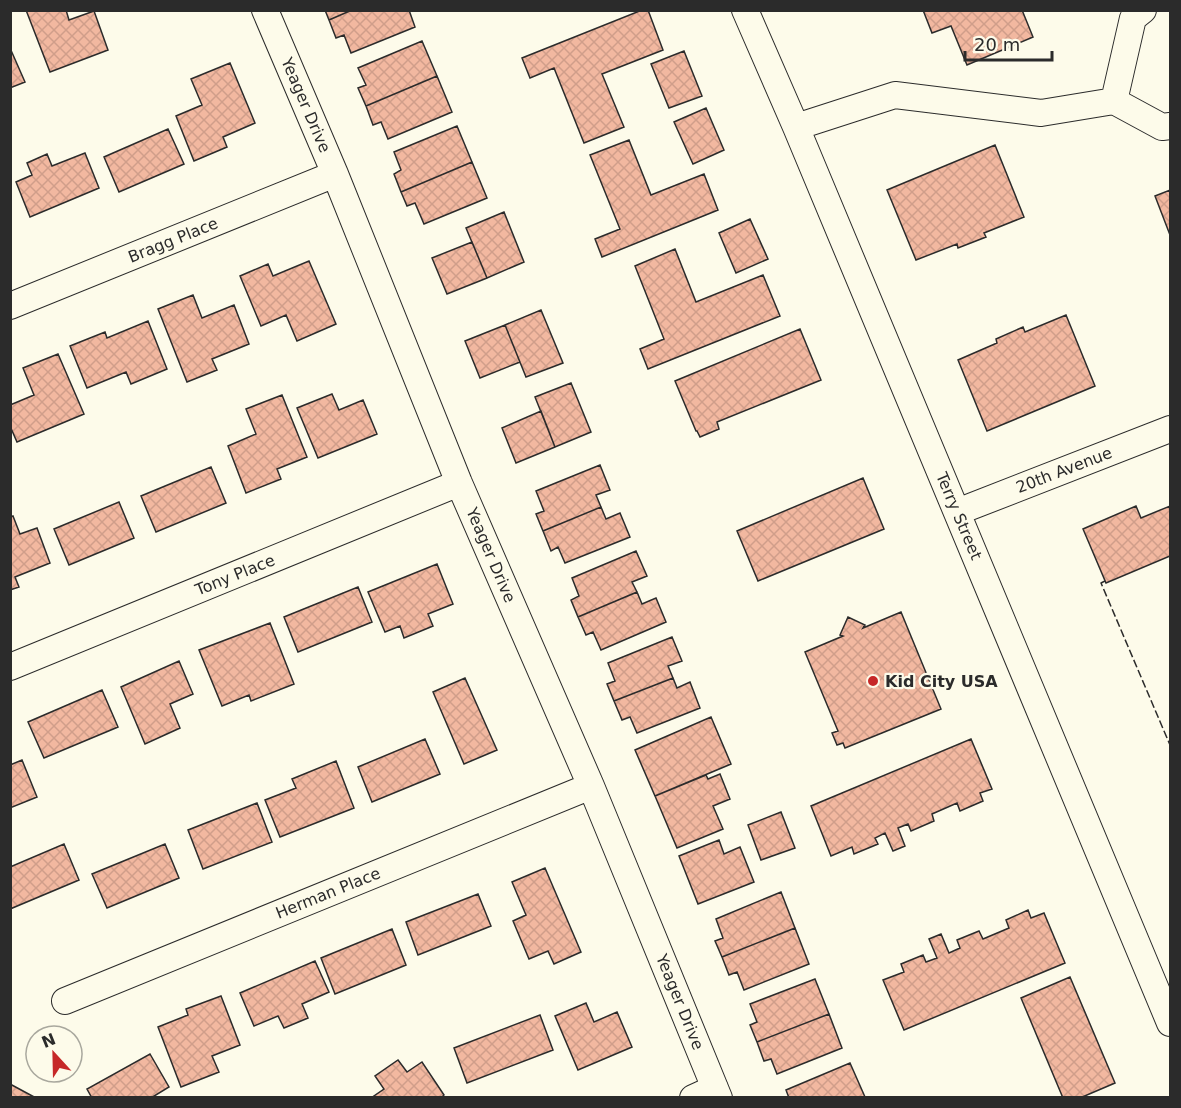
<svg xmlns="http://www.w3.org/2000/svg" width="1181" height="1108" font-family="'DejaVu Sans',sans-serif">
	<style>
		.building { fill: url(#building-cross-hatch); stroke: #2b2b2b; stroke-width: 1.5 }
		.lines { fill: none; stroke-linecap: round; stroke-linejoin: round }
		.minor-casing { stroke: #2b2b2b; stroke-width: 28 }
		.minor { stroke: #fdfbea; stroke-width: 26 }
		.fence { stroke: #2b2b2b; stroke-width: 1.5; stroke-dasharray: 8 3; stroke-linecap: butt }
		.poi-dot { fill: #c62828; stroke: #fdfbea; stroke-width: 2 }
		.labels { text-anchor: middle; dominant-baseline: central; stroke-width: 4.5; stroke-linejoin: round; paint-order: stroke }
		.street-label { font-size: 16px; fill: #2b2b2b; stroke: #fdfbea }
		.poi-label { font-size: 16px; font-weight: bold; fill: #2b2b2b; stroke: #fdfbea; text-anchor: start }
	</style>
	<defs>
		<pattern id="building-cross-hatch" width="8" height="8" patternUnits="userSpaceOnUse" patternTransform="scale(1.5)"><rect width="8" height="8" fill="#f2b8a0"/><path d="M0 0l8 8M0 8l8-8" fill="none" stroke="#d09e8a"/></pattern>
	</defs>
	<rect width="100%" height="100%" fill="#fdfbea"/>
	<path class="building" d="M 26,10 L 66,10 L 69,20 L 94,11 L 108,50 L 50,72 Z
		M 325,10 L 352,10 L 329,20 Z
		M 352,10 L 409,10 L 415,27 L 351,53 L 344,35 L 336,38 L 329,20 Z
		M 642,10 L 648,10 L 663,50 L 602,74 L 624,127 L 584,143 L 554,68 L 530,78 L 522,58 Z
		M 923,10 L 1022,10 L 1033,37 L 967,65 L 951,26 L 932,33 Z
		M 422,41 L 437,76 L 366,106 L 358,88 L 366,85 L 358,68 Z
		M 10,48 L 25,82 L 10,88 Z
		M 684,51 L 702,96 L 669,108 L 651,64 Z
		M 230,63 L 255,123 L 223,137 L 227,147 L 194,161 L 176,116 L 202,105 L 191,79 Z
		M 437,76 L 452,112 L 388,139 L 381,122 L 373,125 L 366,106 Z
		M 706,108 L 724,150 L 693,164 L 674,122 Z
		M 457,126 L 472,162 L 401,192 L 394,174 L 401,170 L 394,152 Z
		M 168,129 L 184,164 L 119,192 L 104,157 Z
		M 629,140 L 651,195 L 704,174 L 718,210 L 602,257 L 595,239 L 620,229 L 590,155 Z
		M 995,145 L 1024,217 L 984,233 L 986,237 L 958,248 L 957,244 L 916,260 L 887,190 Z
		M 85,153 L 99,188 L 30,217 L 16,182 L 32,175 L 27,163 L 47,154 L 52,166 Z
		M 472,162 L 487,198 L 424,224 L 415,203 L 407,206 L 401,192 Z
		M 1170,190 L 1170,235 L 1155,196 Z
		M 504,212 L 524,262 L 487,278 L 466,228 Z
		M 750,219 L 768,259 L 736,273 L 719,233 Z
		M 472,242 L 487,278 L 447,294 L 432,258 Z
		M 675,249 L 696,302 L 763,275 L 780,316 L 648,369 L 640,349 L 664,339 L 635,266 Z
		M 309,261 L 336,324 L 297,341 L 286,315 L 261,326 L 240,276 L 268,264 L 273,276 Z
		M 193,295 L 202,318 L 234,305 L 249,344 L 212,359 L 217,370 L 187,382 L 158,309 Z
		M 541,310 L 563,363 L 526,377 L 505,325 Z
		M 1066,315 L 1095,386 L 987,431 L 958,360 L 997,343 L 996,339 L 1023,327 L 1025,332 Z
		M 148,321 L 167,369 L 131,384 L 126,372 L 87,388 L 70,346 L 105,332 L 107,338 Z
		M 505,325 L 520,362 L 480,378 L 465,341 Z
		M 800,329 L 821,380 L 717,422 L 719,429 L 700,437 L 697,431 L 696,431 L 675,381 Z
		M 58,354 L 84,414 L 17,442 L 10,426 L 10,405 L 34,395 L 23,368 Z
		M 571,383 L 591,432 L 555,447 L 535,397 Z
		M 332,394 L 339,410 L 363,400 L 377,434 L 318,458 L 297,408 Z
		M 282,395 L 307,457 L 277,469 L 281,479 L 246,493 L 228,446 L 256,434 L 246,409 Z
		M 541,411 L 555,447 L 516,463 L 502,428 Z
		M 600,465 L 610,490 L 596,495 L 601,507 L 543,531 L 536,514 L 544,511 L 536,491 Z
		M 211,467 L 226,503 L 156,532 L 141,496 Z
		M 863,478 L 884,529 L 758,581 L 737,531 Z
		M 119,502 L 134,538 L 69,565 L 54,529 Z
		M 1136,506 L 1141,518 L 1170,506 L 1170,556 L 1106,583 L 1083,529 Z
		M 601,507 L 606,519 L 620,513 L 630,537 L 565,563 L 558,547 L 551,551 L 543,531 Z
		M 13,516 L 20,534 L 37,528 L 50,563 L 15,577 L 19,587 L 10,590 L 10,517 Z
		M 636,551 L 647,576 L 632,582 L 637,592 L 578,617 L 571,600 L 579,596 L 572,578 Z
		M 437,564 L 453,604 L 428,614 L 433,626 L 404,638 L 400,626 L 385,632 L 368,592 Z
		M 358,587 L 372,622 L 298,652 L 284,617 Z
		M 637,592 L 642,604 L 656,598 L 666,622 L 601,650 L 593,632 L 586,635 L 578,617 Z
		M 901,612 L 941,709 L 845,748 L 843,743 L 837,745 L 832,733 L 838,731 L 805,652 L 843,636 L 840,635 L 848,617 L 865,625 L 863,628 Z
		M 270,623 L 294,684 L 251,701 L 249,695 L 222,706 L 199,650 Z
		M 672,637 L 682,661 L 668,666 L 673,678 L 614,701 L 607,684 L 615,681 L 608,663 Z
		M 179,661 L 193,694 L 170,704 L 180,728 L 145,744 L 121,687 Z
		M 465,678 L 497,750 L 464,764 L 433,692 Z
		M 673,678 L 677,688 L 690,682 L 700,708 L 637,733 L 630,717 L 622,720 L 614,701 Z
		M 102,690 L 118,727 L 44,758 L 28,722 Z
		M 711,717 L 731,764 L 655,796 L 635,750 Z
		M 425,739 L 440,774 L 372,802 L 358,767 Z
		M 971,739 L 992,789 L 980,793 L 983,801 L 960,811 L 957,803 L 932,814 L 934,821 L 911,831 L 908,824 L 898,828 L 905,846 L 893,851 L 885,833 L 875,838 L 878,844 L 854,854 L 852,847 L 831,856 L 811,806 Z
		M 22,760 L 37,797 L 10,808 L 10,765 Z
		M 336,761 L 354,808 L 280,837 L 265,800 L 296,788 L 292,779 Z
		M 720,774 L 730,799 L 713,806 L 723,829 L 677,848 L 655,796 L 706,775 L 708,779 Z
		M 257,803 L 272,842 L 203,869 L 188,830 Z
		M 781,812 L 795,848 L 761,860 L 748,825 Z
		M 719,840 L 724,854 L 740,847 L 754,882 L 698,904 L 679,856 Z
		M 64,844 L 79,880 L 10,909 L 10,867 Z
		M 165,844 L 179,878 L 107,908 L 92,874 Z
		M 545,868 L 581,952 L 554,964 L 548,951 L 529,959 L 513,921 L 526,915 L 512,882 Z
		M 781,892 L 795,928 L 722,957 L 715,941 L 723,938 L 716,919 Z
		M 478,894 L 491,926 L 418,955 L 406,922 Z
		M 1028,910 L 1031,918 L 1044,913 L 1065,963 L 904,1030 L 883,980 L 904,972 L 901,964 L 923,955 L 926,962 L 937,958 L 929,939 L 941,934 L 949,953 L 960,948 L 957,940 L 979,931 L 983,939 L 1009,928 L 1006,920 Z
		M 795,928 L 809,964 L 744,990 L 737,972 L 729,975 L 722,957 Z
		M 392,929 L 406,965 L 335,994 L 321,958 Z
		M 315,961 L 329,992 L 302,1004 L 308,1018 L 284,1028 L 278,1016 L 254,1026 L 240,993 Z
		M 1070,977 L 1115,1083 L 1080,1098 L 1063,1098 L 1021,998 Z
		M 815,979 L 829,1014 L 757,1042 L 750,1025 L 757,1022 L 750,1004 Z
		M 221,996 L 240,1045 L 212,1056 L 219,1072 L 181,1087 L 158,1027 L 188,1015 L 186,1009 Z
		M 586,1003 L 594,1022 L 617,1012 L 632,1047 L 578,1070 L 555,1016 Z
		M 829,1014 L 842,1048 L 777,1074 L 771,1059 L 764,1061 L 757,1042 Z
		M 540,1015 L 553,1050 L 467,1083 L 454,1048 Z
		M 150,1054 L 169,1087 L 151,1098 L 92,1098 L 87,1089 Z
		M 398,1060 L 407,1072 L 422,1062 L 444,1095 L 441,1098 L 371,1098 L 384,1089 L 375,1076 Z
		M 850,1063 L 865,1097 L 789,1098 L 786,1090 Z
		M 10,1084 L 36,1098 L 10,1098 Z"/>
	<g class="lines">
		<defs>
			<path id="minor" d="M 265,10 L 335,174 L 459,483 L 591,786 L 719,1098
				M 745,10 L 796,127 L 1170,1023
				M 1114,101 L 1133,18 L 1143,10
				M 796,127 L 895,95 L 1041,113 L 1114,101 L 1162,127 L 1170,126
				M 10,306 L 335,174
				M 957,512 L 1170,429
				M 10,667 L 459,483
				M 65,1001 L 591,786
				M 693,1098 L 715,1088"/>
		</defs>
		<use href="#minor" class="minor-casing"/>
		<use href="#minor" class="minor"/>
		<path class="fence" d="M 1105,581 L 1101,583 L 1170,745"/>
	</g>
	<circle class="poi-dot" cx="873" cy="681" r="6"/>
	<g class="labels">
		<g class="street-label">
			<text transform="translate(306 105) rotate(67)">Yeager Drive</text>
			<text transform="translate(173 240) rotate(-22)">Bragg Place</text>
			<text transform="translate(1064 470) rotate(-21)">20th Avenue</text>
			<text transform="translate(959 516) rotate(67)">Terry Street</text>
			<text transform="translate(491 555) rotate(67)">Yeager Drive</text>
			<text transform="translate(235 575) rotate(-22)">Tony Place</text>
			<text transform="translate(328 893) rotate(-22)">Herman Place</text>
			<text transform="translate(680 1002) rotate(68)">Yeager Drive</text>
		</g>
		<g class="poi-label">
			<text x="885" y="681">Kid City USA</text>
		</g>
	</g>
	<rect width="1181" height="1108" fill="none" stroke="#2b2b2b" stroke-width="24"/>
	<g transform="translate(54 1054) rotate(338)"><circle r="28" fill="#fdfbea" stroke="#a9a89e" stroke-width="1.5"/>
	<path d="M0-4.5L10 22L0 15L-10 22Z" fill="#c62828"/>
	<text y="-9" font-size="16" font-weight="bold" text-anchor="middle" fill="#2b2b2b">N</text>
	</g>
	<path d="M965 51v9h87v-9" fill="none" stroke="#2b2b2b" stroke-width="3"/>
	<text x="974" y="51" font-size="18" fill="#2b2b2b" stroke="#fdfbea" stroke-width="4.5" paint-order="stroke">20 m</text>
</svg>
